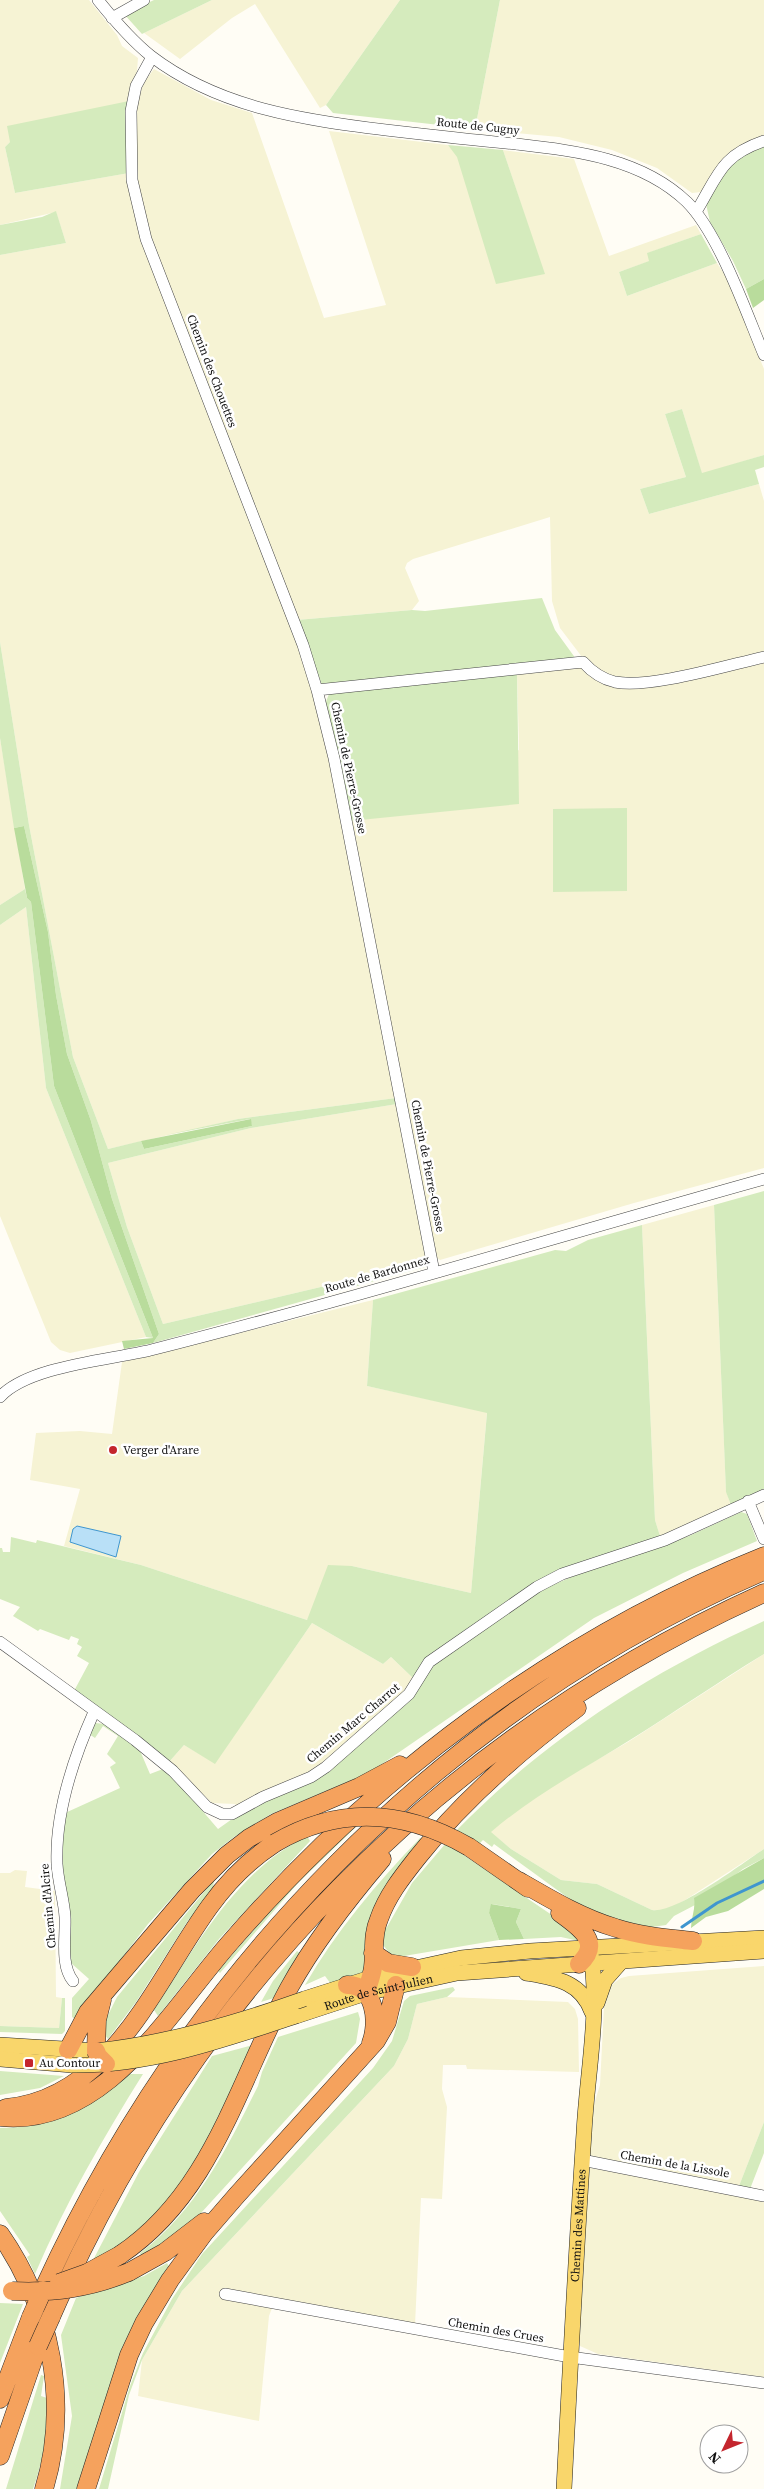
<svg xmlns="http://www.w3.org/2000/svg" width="764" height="2489" font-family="'Source Serif 4',serif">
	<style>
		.farmland { fill: #f6f3d4 }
		.green { fill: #d5ebbd }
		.forest { fill: #b9dc9c }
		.water { fill: #b9e0f7; stroke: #3f96cf }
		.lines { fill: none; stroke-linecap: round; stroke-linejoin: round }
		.stream { stroke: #3f96cf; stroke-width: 3 }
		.minor-casing { stroke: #444; stroke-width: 12 }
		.major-casing { stroke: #222; stroke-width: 16 }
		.highway-casing { stroke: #222; stroke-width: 19 }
		.minor { stroke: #fff; stroke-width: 11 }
		.major { stroke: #f9d66b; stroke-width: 15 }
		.highway { stroke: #f5a25d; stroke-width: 18 }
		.major-bridge-casing { stroke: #222; stroke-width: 16; stroke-linecap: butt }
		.highway-bridge-casing { stroke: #222; stroke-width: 19; stroke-linecap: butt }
		.major-bridge { stroke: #f9d66b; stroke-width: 15 }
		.highway-bridge { stroke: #f5a25d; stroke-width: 18 }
		.poi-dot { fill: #c4262e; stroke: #fff; stroke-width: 2 }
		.labels { text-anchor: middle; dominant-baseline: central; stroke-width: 5; stroke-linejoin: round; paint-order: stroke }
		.street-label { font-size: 12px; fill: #111; stroke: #fff }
		.poi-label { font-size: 12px; fill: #111; stroke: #fff; text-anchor: start }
	</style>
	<rect width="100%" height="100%" fill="#fffdf5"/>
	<path class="farmland" d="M 0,0 L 89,0 L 117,35 L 122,46 L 138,58 L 137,71 L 129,101 L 10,142 L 5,147 L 15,193 L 129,173 L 135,212 L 299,644 L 322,722 L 396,1098 L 238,1119 L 108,1149 L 73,1057 L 29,825 L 0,642 L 0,255 L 66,243 L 56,212 L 0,225 Z
		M 212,0 L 400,0 L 326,105 L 320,108 L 255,4 L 232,18 L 180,59 L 144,33 Z
		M 500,0 L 764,0 L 764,139 L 701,192 L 692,193 L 657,168 L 612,150 L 559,137 L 475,129 Z
		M 154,69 L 211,100 L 252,113 L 324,318 L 386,305 L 329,131 L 448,145 L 455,152 L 544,274 L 503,150 L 574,159 L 609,256 L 696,225 L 701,234 L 648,253 L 650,261 L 619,272 L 627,296 L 717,263 L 727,278 L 764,369 L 764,455 L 702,474 L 682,409 L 665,414 L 686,477 L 640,489 L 649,514 L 759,484 L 764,501 L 764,654 L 683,681 L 764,663 L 764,1168 L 634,1203 L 440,1260 L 436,1257 L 350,821 L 519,750 L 517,672 L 582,657 L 560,628 L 552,601 L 550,517 L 413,559 L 407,563 L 405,568 L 419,601 L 412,610 L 297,620 L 148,233 L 137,180 L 136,107 L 144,82 Z
		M 0,738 L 25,889 L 0,905 Z
		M 26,907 L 46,1088 L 146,1337 L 70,1353 L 60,1350 L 51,1342 L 0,1216 L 0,925 Z
		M 397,1104 L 427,1262 L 163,1324 L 127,1227 L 108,1163 L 251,1128 Z
		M 714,1205 L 726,1491 L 731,1505 L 660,1536 L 655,1520 L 642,1225 Z
		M 373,1300 L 367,1386 L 487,1412 L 471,1593 L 352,1566 L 307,1620 L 141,1565 L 64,1546 L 80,1489 L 30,1480 L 36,1433 L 80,1431 L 112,1434 L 122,1362 Z
		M 312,1623 L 383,1664 L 391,1657 L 414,1679 L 405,1694 L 318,1769 L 238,1807 L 235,1804 L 212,1803 L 169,1762 L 184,1745 L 215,1763 Z
		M 764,1654 L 764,1849 L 679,1904 L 661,1911 L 652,1910 L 597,1884 L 561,1880 L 511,1849 L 490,1832 L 518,1808 L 550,1787 L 628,1742 Z
		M 15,1870 L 27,1871 L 25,1887 L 55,1891 L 56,1997 L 62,1998 L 59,2028 L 0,2026 L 0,1873 L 10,1873 Z
		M 764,1966 L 764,2122 L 739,2186 L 597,2159 L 589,2154 L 592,2111 L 600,2085 L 604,2007 L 610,1986 L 621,1978 L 629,1976 Z
		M 447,1997 L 568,2002 L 575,2009 L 578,2019 L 579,2072 L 467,2069 L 466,2065 L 443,2065 L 442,2089 L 447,2107 L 442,2199 L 421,2198 L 415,2325 L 275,2300 L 269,2316 L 259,2421 L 138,2396 L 142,2360 L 182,2291 L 394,2066 L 408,2039 L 417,2004 Z
		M 589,2168 L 698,2186 L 764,2202 L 764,2377 L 598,2354 L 580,2346 L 578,2335 Z"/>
	<path class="green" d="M 154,0 L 212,0 L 142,34 L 124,14 Z
		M 400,0 L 500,0 L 475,129 L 333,113 L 326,105 Z
		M 129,101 L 129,173 L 15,193 L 5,147 L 10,142 L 7,126 Z
		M 764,144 L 764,279 L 746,289 L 733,261 L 710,222 L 706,204 L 727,166 Z
		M 448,145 L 503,150 L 545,274 L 496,284 L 457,157 Z
		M 56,211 L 66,243 L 0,255 L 0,225 L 42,217 Z
		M 701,234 L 717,263 L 627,296 L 619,272 L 649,261 L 647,253 Z
		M 682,409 L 702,473 L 764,455 L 764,467 L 755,470 L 759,484 L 649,514 L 640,489 L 686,477 L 665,414 Z
		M 542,598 L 555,630 L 576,659 L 322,685 L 297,620 L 412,610 L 425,611 Z
		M 0,642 L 29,825 L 73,1057 L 108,1149 L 141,1141 L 144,1149 L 252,1126 L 250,1119 L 166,1135 L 238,1119 L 396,1098 L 397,1104 L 251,1128 L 108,1163 L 127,1227 L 163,1324 L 427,1262 L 425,1267 L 153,1343 L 159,1334 L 112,1199 L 91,1121 L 67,1054 L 56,995 L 48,932 L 24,826 L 14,828 L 0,738 Z
		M 517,672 L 519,804 L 350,821 L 325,704 L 329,694 Z
		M 627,808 L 627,891 L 553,892 L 553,809 Z
		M 25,889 L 27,898 L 31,902 L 54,1086 L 153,1338 L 146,1337 L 46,1088 L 26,907 L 0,925 L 0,905 Z
		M 764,1191 L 764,1489 L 731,1505 L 726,1492 L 714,1205 Z
		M 642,1225 L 655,1520 L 660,1536 L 559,1571 L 414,1679 L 391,1657 L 383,1664 L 312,1623 L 215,1764 L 184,1745 L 169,1762 L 74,1691 L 89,1663 L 77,1656 L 82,1647 L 77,1644 L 79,1639 L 71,1636 L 69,1640 L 40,1629 L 38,1631 L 13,1616 L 20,1607 L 0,1599 L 0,1548 L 2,1548 L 3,1552 L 10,1552 L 11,1537 L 36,1543 L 37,1540 L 141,1565 L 307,1620 L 328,1565 L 352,1566 L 471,1593 L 487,1413 L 367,1386 L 373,1300 L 555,1250 L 566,1251 L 588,1240 Z
		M 741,1512 L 747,1514 L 757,1541 L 683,1573 L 594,1618 L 369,1773 L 271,1814 L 234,1837 L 212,1854 L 148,1924 L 75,2019 L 72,2017 L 72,1998 L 89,1979 L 71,1963 L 69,1940 L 71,1932 L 62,1860 L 65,1813 L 120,1788 L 110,1767 L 116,1763 L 107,1754 L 118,1736 L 103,1726 L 95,1738 L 89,1734 L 95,1723 L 105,1724 L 143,1752 L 141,1753 L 150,1774 L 163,1769 L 176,1780 L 218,1829 L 242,1812 L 318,1777 L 410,1701 L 428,1670 L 445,1655 L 539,1591 L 583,1572 L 689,1536 Z
		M 764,1621 L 764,1654 C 718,1682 675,1712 630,1740 C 582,1770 534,1795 491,1832 L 511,1849 L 561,1880 L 597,1884 L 652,1910 C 676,1914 741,1864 764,1849 L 764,1858 L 743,1869 L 695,1905 L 674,1916 L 666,1925 L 638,1929 L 605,1917 L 571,1900 L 494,1844 L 492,1847 L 483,1840 L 478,1845 L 456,1831 C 544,1740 649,1673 764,1621 Z
		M 356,1824 L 359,1824 L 298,1883 L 220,1973 L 218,1971 L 296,1881 Z
		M 307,1836 L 310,1841 L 219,1939 L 158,2016 L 154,2010 C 196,1946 235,1872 307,1836 Z
		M 420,1838 L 427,1839 L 401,1870 L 365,1971 L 331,1984 L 325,1976 L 305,1985 C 337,1930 376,1884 420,1838 Z
		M 446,1843 L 571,1928 L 579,1941 L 561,1937 L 524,1939 L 516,1922 L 521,1909 L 492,1904 L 489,1913 L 499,1940 L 398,1957 L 391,1955 L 383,1945 L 384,1928 L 387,1927 L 412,1883 Z
		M 214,1880 L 213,1888 L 191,1919 L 189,1919 L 136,2002 L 108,2039 L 105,2035 L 106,2019 L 117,1997 Z
		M 297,1951 L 301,1954 L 277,1997 L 261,2002 L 273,1981 Z
		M 453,1987 L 455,1990 L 447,1997 L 417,2004 L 408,2039 L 394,2066 L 182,2291 L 142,2360 L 129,2395 L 108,2489 L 99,2489 L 130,2386 L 143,2353 L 172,2299 L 202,2254 L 373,2068 L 392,2041 L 404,2001 L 410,1996 Z
		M 62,1998 L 65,1998 L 65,2031 L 62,2034 L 0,2032 L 0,2026 L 59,2028 Z
		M 358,2012 L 360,2019 L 356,2043 L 201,2213 L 154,2251 L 141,2256 L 140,2253 C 197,2210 227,2148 258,2086 L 262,2072 L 278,2037 Z
		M 253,2045 C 223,2111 193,2182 139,2232 C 125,2245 107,2254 91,2264 L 139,2172 L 212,2056 Z
		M 0,2071 L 64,2076 L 40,2088 L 0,2095 Z
		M 129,2074 L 143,2074 C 103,2138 65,2204 35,2274 L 27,2257 L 30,2255 L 0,2211 L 0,2128 C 53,2128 90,2108 129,2074 Z
		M 764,2122 L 764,2153 L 750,2189 L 739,2186 Z
		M 167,2263 L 170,2268 L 136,2322 L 80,2489 L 60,2489 L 72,2416 L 61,2335 L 76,2298 L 144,2276 Z
		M 0,2303 L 23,2304 L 0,2363 Z
		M 41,2375 L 44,2376 L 41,2396 L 47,2398 C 48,2430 44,2459 33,2489 L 6,2489 Z"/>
	<path class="forest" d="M 764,279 L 764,300 L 753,308 L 746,289 Z
		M 24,826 L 48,932 L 56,995 L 67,1054 L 91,1121 L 112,1199 L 159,1334 L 153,1343 L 124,1349 L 122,1341 L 153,1338 L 54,1086 L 31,902 L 27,898 L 14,828 Z
		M 251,1119 L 252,1126 L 144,1149 L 141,1141 Z
		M 764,1858 L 764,1889 L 728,1911 L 706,1917 L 691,1928 C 691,1918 696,1908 694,1898 Z
		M 491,1904 L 521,1909 L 516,1922 L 524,1939 L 499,1940 L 489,1913 Z"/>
	<path class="water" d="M 77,1526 L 121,1536 L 116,1557 L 70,1542 L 73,1529 Z"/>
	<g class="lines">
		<path class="stream" d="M 682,1927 L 717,1903 L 764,1881"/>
		<defs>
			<path id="minor" d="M 98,0 C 114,20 131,40 151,56 C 219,108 304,120 386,130 C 429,135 473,140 516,144 C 576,151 641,158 687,202 C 719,234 746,312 764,355
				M 112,18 L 144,0
				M 152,57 L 136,86 L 131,111 L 132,180 L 146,239 L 303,645 L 317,690 L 334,758 L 434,1272
				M 696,212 C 718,176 720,156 764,141
				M 317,690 L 583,662 C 591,671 602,679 615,682 C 649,689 728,665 764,657
				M 0,1397 C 28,1366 110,1360 151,1350 C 356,1298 560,1236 764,1179
				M 748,1501 L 764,1539
				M 0,1642 L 135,1740 L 173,1771 L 207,1807 L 222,1814 L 232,1814 L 263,1797 L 311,1777 L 326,1767 L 409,1694 L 429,1662 L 537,1587 L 562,1574 L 665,1540 L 764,1495
				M 73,1981 C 60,1965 66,1937 65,1917 C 64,1900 58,1882 57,1864 C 55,1813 73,1759 94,1712
				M 582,2160 L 764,2196
				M 225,2294 L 570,2357 L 764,2383"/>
			<g id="major">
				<path d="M 526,1973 C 555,1978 581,1981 592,2012"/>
				<path d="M 304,1999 L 370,1978 L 461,1958 L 530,1951 L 764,1938"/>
				<path d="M 597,2003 L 605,1980 L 620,1963"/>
				<path id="s1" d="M 296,2016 L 366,1993 L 457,1973 L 764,1951"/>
				<path d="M 0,2045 L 96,2051"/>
				<path d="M 0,2059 L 72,2065"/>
				<path id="s2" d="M 564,2489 C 570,2370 576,2252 584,2133 C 587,2072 601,2009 590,1948"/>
			</g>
			<path id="highway" d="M 469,1847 L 528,1888
				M 519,1881 C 550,1899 582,1918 616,1928 C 641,1936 667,1938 693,1941
				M 560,1913 C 579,1927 603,1942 579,1964
				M 373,1953 L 388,1963 L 412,1967
				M 347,1985 C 375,1984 379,2022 371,2043
				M 366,1993 C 368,1985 372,1976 373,1967 C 375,1950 372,1935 379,1919 C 387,1896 402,1877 417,1858 C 463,1800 518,1752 577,1708
				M 68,2050 L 88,2012 L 192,1890 L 227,1855 L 249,1838 L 277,1822 L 359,1787 L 400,1765
				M 96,2051 L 97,2020 L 102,2000
				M 6,2108 C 112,2098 155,1981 210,1906 C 228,1881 249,1860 275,1843
				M 0,2117 C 103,2128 169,2013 227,1946 C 373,1777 556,1639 764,1556
				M 0,2234 C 51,2307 70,2403 44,2489
				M 120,2255 C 213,2193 238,2081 289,1988 C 315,1941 347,1900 382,1859
				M 129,2272 L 165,2252 L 204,2222
				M 43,2290 C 188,1972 441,1710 764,1571
				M 51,2317 C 193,1991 440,1740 764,1593
				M 0,2399 L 31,2317
				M 0,2456 L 38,2346
				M 86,2489 L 129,2355 L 144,2323 L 170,2280 L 205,2232 L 237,2195 L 376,2041 L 387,2022 L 396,1985"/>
		</defs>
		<use href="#minor" class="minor-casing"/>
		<use href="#major" class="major-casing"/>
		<use href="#highway" class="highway-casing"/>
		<use href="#minor" class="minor"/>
		<use href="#major" class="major"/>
		<use href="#highway" class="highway"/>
		<defs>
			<path id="major-bridge" d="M 96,2051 C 168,2043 236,2023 304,1999
				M 72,2065 C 150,2066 223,2040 296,2016"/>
			<path id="highway-bridge" d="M 275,1843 C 340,1805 405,1810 469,1847
				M 96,2051 L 98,2056 L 106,2064
				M 59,2283 L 87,2273 L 120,2255
				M 12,2291 C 54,2293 90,2288 129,2272
				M 31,2317 L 43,2290
				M 38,2346 L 51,2317"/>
		</defs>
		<use href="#major-bridge" class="major-bridge-casing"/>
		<use href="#highway-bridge" class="highway-bridge-casing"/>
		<use href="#major-bridge" class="major-bridge"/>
		<use href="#highway-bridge" class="highway-bridge"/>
	</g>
	<g class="poi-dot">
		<circle cx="113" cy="1450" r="5"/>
		<rect x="24" y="2058" width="10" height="10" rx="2.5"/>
	</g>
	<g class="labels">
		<g class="street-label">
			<text transform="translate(478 126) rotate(6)">Route de Cugny</text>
			<text transform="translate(212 371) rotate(69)">Chemin des Chouettes</text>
			<text transform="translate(349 768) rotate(78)">Chemin de Pierre-Grosse</text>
			<text transform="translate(428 1166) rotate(79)">Chemin de Pierre-Grosse</text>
			<text transform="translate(377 1274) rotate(-16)">Route de Bardonnex</text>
			<text transform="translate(353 1723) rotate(-40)">Chemin Marc Charrot</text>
			<text transform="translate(48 1906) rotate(-95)">Chemin d'Alcire</text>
			<text stroke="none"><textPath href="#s1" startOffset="86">Route de Saint-Julien</textPath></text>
			<text transform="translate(675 2164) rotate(10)">Chemin de la Lissole</text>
			<text stroke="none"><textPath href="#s2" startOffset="264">Chemin des Mattines</textPath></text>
			<text transform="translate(496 2330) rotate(10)">Chemin des Crues</text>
		</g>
		<g class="poi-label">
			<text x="123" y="1450">Verger d'Arare</text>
			<text x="39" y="2063">Au Contour</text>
		</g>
	</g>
	<g transform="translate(724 2449) rotate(227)"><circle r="24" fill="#ffffff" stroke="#a0a0a0"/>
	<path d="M0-4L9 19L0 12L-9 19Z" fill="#c4262e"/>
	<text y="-8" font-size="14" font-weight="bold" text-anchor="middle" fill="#111111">N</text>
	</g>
</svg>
